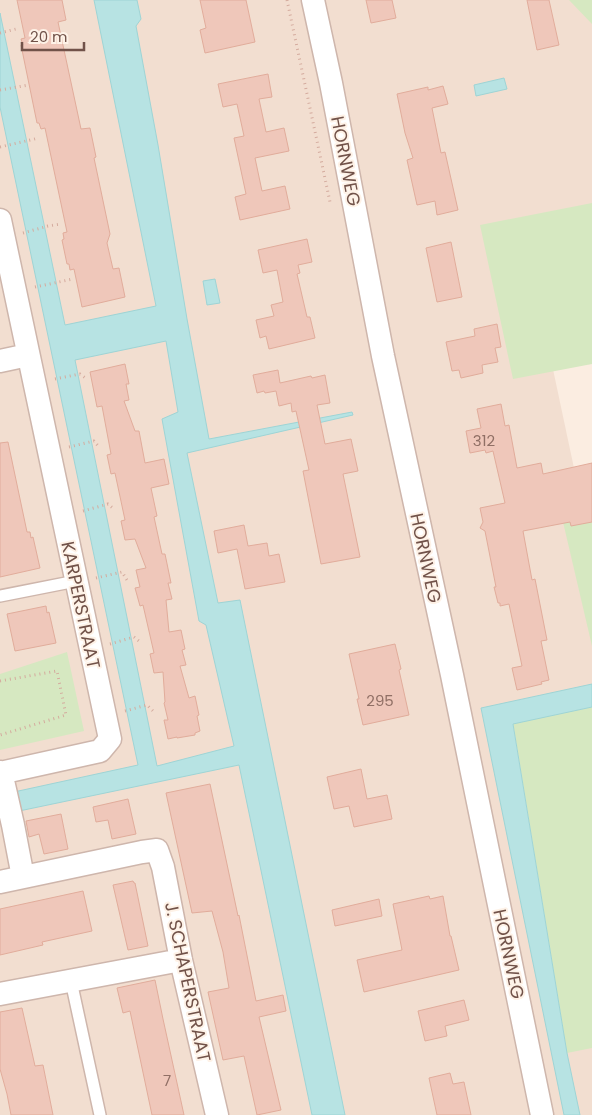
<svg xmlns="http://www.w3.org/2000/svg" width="592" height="1115" font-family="Poppins,sans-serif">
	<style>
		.residential { fill: #f2ded0 }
		.green { fill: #d6e8c1 }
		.water { fill: #b7e3e3; stroke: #9ed4d5; fill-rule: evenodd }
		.building { fill: #efc7ba; stroke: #e1ac9b }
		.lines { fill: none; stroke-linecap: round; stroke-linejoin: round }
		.service-casing { stroke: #ceb6ac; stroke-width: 14 }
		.minor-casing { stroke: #ceb6ac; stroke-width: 25 }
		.path { stroke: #d4ab9e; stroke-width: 3; stroke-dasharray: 1 4; stroke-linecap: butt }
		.service { stroke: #fff; stroke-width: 11 }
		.minor { stroke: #fff; stroke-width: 22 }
		.labels { text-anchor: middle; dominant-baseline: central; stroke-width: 4; stroke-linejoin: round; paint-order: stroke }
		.number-label { font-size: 15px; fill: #906f65 }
		.street-label { font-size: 18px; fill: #715249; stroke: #fef2e7 }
	</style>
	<rect width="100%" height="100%" fill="#fbede1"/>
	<path class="residential" d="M 0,0 L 590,0 L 592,2 L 592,227 L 526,242 L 592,553 L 592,698 L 496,719 L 566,1050 L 592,1045 L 592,1115 L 0,1115 Z"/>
	<path class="green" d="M 569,0 L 592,0 L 592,24 Z
		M 592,203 L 592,364 L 513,379 L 480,225 Z
		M 592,515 L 592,646 L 563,522 Z
		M 67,652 L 84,731 L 0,750 L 0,674 Z
		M 592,707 L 592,1048 L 567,1053 L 513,723 Z"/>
	<path class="water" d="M 94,0 L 137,0 L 141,19 L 136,26 L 158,145 L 187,319 L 209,439 L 352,412 L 353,415 L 187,453 L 218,603 L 240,600 L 345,1115 L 312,1115 L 239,765 L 0,815 L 0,795 L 138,765 L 0,107 L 0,13 L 65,325 L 156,306 ZM 166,341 L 178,412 L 162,419 L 199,621 L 206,625 L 234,746 L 157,766 L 75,360 Z
		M 504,78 L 507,89 L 476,96 L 474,85 Z
		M 215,279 L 220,303 L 207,305 L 203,281 Z
		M 592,684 L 592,707 L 513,724 L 567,1053 L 580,1115 L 564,1115 L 481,708 Z"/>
	<path class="building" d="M 17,0 L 62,0 L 66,20 L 58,22 L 81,129 L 90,128 L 96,157 L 94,158 L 110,234 L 107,243 L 113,269 L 119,268 L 125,297 L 82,307 L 74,269 L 70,270 L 69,264 L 67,264 L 62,240 L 64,239 L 63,233 L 67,232 L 45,128 L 41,129 L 39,123 L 37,123 L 21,45 L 23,45 L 21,39 L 25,38 Z
		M 200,0 L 246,0 L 255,42 L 205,53 L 200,30 L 206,28 Z
		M 366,0 L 392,0 L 396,18 L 371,23 Z
		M 527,0 L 549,0 L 559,45 L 537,50 Z
		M 268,74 L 272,97 L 259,99 L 266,132 L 284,128 L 289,151 L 255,158 L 262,191 L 285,186 L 290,209 L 240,220 L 235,197 L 246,194 L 234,138 L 244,136 L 237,104 L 223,107 L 218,84 Z
		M 443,86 L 448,104 L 432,108 L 441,153 L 445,152 L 458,210 L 437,215 L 435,201 L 417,205 L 407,160 L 413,158 L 405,133 L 397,94 L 428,87 L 428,90 Z
		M 307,239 L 312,262 L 298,265 L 300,273 L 297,274 L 307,317 L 310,317 L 315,338 L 269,349 L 266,336 L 260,338 L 256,320 L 274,316 L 271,305 L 283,302 L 277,270 L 263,273 L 258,250 Z
		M 451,242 L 462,297 L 437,302 L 426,248 Z
		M 497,324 L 501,347 L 495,348 L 498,362 L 482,365 L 483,373 L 461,378 L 459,370 L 452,371 L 446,342 L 475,336 L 474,329 Z
		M 125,364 L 129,384 L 126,384 L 129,400 L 124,401 L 135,431 L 139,431 L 145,463 L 164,459 L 169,484 L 151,488 L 157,516 L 154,517 L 162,554 L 165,554 L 171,583 L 168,583 L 172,599 L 166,600 L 169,632 L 181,630 L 185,649 L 182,650 L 186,665 L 180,666 L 189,698 L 195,696 L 199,715 L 197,716 L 200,731 L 195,733 L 195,735 L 177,738 L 177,737 L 168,739 L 164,720 L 168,720 L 164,703 L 165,702 L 163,672 L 154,673 L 150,654 L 154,653 L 143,605 L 140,606 L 135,588 L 140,587 L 136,570 L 146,568 L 135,539 L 125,540 L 121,521 L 125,520 L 115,473 L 111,474 L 107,455 L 111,454 L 102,406 L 97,407 L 90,372 Z
		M 278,370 L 280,383 L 311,376 L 312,378 L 325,375 L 330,403 L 317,405 L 325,444 L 351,439 L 358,471 L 343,474 L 360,557 L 321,564 L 303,471 L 309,470 L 296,411 L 292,412 L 291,403 L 279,406 L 276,391 L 265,393 L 264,391 L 257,393 L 253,375 Z
		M 501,404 L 505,426 L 509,425 L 517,468 L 541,463 L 543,474 L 592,463 L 592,522 L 571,526 L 570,522 L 523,531 L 532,580 L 535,579 L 547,640 L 541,641 L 549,680 L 541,682 L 542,684 L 517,690 L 512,668 L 522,666 L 509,604 L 500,606 L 500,603 L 498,603 L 494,587 L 496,587 L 485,531 L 480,528 L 483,522 L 480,508 L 505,503 L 493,451 L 486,453 L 485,450 L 470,453 L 466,431 L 481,428 L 477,409 Z
		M 8,442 L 27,532 L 30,532 L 31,538 L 33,537 L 40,568 L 0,577 L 0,443 Z
		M 244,525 L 248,546 L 267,543 L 269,556 L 279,554 L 285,582 L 245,589 L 237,549 L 218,553 L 214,531 Z
		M 46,606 L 47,613 L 49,612 L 56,643 L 15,651 L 7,614 Z
		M 395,644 L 401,669 L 399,670 L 409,715 L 363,725 L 357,699 L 359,699 L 349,654 Z
		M 361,769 L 367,799 L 387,795 L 392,819 L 354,827 L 349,806 L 334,809 L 327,777 Z
		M 210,784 L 238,916 L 239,915 L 256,1001 L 283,995 L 286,1011 L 259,1017 L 281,1110 L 257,1115 L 244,1056 L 223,1060 L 208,992 L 229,988 L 223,952 L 212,911 L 192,913 L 166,793 Z
		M 128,799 L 136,834 L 112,839 L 108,820 L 96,822 L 93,807 Z
		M 61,814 L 68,849 L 44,854 L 39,834 L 29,837 L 26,821 Z
		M 133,881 L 134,883 L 135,883 L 148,946 L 128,950 L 113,885 Z
		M 83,891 L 92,931 L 42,942 L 43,945 L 0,955 L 0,909 Z
		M 429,896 L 430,899 L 443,896 L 450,936 L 451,936 L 459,970 L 364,992 L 357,960 L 402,950 L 393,904 Z
		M 379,899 L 382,916 L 335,926 L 332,910 Z
		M 155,980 L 163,1019 L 184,1115 L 152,1115 L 130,1011 L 123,1013 L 117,988 Z
		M 464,1000 L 469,1020 L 445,1026 L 447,1036 L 425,1041 L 418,1011 Z
		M 22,1008 L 35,1066 L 43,1065 L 53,1115 L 11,1115 L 7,1094 L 0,1069 L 0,1012 Z
		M 450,1073 L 453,1084 L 464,1082 L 471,1115 L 437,1115 L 429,1078 Z"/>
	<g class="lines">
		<defs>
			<path id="service" d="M 0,596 L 76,581
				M 71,981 L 100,1115"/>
			<path id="minor" d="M 313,0 L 331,83 L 383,356 L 452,675 L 542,1115
				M 0,220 L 110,739 L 100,751 L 0,773
				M 0,361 L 28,355
				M 1,772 L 13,825 L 23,877
				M 0,882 L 142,852 L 157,850 L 163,867 L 181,960 L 217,1115
				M 0,994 L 181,960"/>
		</defs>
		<use href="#service" class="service-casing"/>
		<use href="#minor" class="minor-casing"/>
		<path class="path" d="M 287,0 L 330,202
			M 0,33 L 16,29
			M 0,90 L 29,85
			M 0,147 L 39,138
			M 23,233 L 48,226 L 61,224
			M 35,287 L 73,279
			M 55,379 L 80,374 L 87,379
			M 69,447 L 94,441 L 99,447
			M 83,511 L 108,504 L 114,509
			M 96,578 L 122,572 L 127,580
			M 110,644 L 134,637 L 139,641
			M 0,681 L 57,671 L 66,715 L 0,735
			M 125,711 L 147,705 L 153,711"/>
		<use href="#service" class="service"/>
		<use href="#minor" class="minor"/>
	</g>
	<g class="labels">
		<g class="number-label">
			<text x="484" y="440">312</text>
			<text x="380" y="700">295</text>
			<text x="167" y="1080">7</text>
		</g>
		<g class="street-label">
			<text transform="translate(346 161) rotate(79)">HORNWEG</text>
			<text transform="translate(426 558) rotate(78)">HORNWEG</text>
			<text transform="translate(81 605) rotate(78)">KARPERSTRAAT</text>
			<text transform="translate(509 954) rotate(78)">HORNWEG</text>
			<text transform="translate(188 982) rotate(78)">J. SCHAPERSTRAAT</text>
		</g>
	</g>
	<path d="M22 42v8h62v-8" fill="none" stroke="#715249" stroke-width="2.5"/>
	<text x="30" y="42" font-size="15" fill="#715249" stroke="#fef2e7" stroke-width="4" paint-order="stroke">20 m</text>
</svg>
